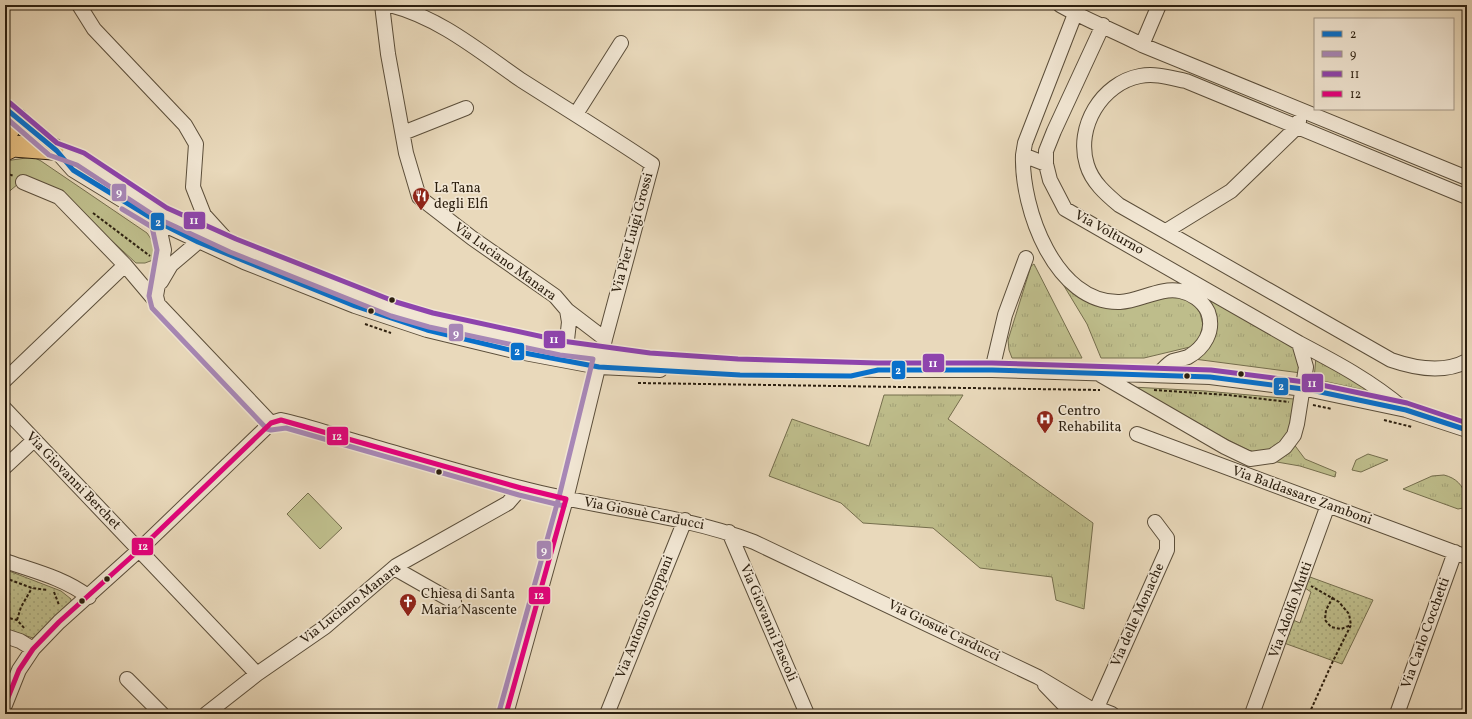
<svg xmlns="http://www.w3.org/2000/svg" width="1472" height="719" font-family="Vollkorn,serif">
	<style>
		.grass { fill: url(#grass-tufts); stroke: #756e4d }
		.park { fill: url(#park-dots); stroke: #756e4d }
		.garden { fill: #bebd8b; stroke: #756e4d }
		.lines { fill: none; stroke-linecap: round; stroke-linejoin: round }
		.minor-casing { stroke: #5b4e3a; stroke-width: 16 }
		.highway-casing { stroke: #2c1f0f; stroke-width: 23 }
		.path { stroke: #2c1f0f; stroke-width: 2; stroke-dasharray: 3 2; stroke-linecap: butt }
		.minor { stroke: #f1e6d3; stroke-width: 14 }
		.highway { stroke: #e4bc7e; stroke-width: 21 }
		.bus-1-casing { stroke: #f1e6d3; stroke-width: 8 }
		.bus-2-casing { stroke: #f1e6d3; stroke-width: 8 }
		.bus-3-casing { stroke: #f1e6d3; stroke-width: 8 }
		.bus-4-casing { stroke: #f1e6d3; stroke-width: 8 }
		.bus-1 { stroke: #0970ca; stroke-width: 5 }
		.bus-2 { stroke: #a787b6; stroke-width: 5 }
		.bus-3 { stroke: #8e44ad; stroke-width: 5 }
		.bus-4 { stroke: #e5007d; stroke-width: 5 }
		.bus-dot { fill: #2c1f0f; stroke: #f1e6d3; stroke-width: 1.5 }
		.labels { text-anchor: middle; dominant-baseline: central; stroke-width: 3.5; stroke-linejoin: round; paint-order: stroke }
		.poi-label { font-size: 14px; fill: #2c1f0f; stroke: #f1e6d3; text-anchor: start }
		.street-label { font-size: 14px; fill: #2c1f0f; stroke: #f1e6d3 }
		.line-badge { stroke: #f1e6d3; stroke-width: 1.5 }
		.badge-label { font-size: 11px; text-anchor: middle; font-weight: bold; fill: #fff }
	</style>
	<defs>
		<pattern id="grass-tufts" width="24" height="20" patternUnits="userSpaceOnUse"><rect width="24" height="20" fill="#bebd8b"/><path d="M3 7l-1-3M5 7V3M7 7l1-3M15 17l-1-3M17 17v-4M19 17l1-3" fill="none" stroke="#a3a277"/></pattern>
		<pattern id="park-dots" width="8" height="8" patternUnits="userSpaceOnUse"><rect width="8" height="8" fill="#bebd8b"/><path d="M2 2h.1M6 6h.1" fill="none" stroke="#a3a277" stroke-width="1.8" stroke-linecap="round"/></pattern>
	</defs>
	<rect width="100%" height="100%" fill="#e9d9bb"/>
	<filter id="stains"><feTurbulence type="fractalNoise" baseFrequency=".005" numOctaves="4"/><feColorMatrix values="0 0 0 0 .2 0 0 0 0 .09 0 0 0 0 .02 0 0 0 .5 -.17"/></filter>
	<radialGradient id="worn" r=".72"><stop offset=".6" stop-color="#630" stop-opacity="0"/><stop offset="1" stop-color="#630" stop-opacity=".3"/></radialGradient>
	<path class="grass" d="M 1034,264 L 1082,358 L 1012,358 L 1009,350 L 1008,340 L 1031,266 Z
		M 1061,281 L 1094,304 L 1170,296 L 1184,297 L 1194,304 L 1200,313 L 1203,325 L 1200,337 L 1190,347 L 1144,358 L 1101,358 L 1087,324 Z
		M 1208,299 L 1293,347 L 1298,355 L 1301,373 L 1194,359 C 1217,342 1223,325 1208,299 Z
		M 1316,357 L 1373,392 L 1314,379 Z
		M 1132,387 L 1205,391 L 1294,399 L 1289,432 L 1279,447 L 1257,453 L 1248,450 L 1206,429 Z
		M 884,395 L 963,395 L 948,419 L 1093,523 L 1084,609 L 1056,600 L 1052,577 L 980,568 L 933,528 L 863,523 L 841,503 L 769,476 L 792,419 L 869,446 Z
		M 1293,443 L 1305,459 L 1336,472 L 1335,477 L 1300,466 L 1271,461 Z
		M 1368,454 L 1388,460 L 1361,472 L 1352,470 L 1356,460 Z
		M 1444,475 C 1456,478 1463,485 1466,497 L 1463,508 L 1458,509 L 1403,489 L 1432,476 Z"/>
	<path class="park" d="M 9,571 L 61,591 L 71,599 L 71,606 L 33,638 L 5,629 L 5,574 Z
		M 1310,577 L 1373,600 L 1342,664 L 1284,643 L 1293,620 L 1300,623 L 1311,592 L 1305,588 Z"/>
	<path class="garden" d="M 33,157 L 41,161 L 147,233 C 154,243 157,248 153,260 L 145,263 L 136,263 L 60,193 L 18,184 L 5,195 L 5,163 L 12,160 Z
		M 308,493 L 342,528 L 320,549 L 287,514 Z"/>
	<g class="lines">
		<defs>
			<path id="minor" d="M 79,5 L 94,29 L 185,125 L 196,144 L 193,187 L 204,215 L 224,237
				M 382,5 L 388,54 L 406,153 L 419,197 L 472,238 L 555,296 L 567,310 L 569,322 L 567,340 L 561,348
				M 390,5 C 440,18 479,51 521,80 C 565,108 609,135 652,164 L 605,339 L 566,499 L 506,714
				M 1060,5 C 1086,20 1115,31 1142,45 L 1467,178
				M 1142,45 L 1159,5
				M 5,108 L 53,149 L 80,159 L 164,214 L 233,245 L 394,309 L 431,320 L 561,348 L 649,360 L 738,366 L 878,370 L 992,370 L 1210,377 L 1311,390 L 1406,410 L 1467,430
				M 576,114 L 621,43
				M 403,133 L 466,108
				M 57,152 L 73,170 L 158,222 L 244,262 L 355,306 L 427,330 L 514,351 L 599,367 L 660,370
				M 1023,155 L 1025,143 L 1075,14
				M 1046,164 L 1046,151 L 1054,131 L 1103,25
				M 23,182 L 59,197 L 125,265 L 158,304 L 271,423
				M 1467,197 L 1186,81 C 1171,78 1156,73 1140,76 C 1102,83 1075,127 1087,165 C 1092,182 1106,194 1119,205 L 1391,360 C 1414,368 1443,374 1467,361
				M 158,222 L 164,250 L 156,296 L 158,304
				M 1166,231 L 1231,191 L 1296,128 L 1299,121
				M 161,282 L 171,265 L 198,242
				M 567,310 L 605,339
				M 992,370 L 1005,315 L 1026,258
				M 1099,374 L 1225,447 L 1250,459 L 1272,456 L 1285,447 L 1294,435 L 1297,424 L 1306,367 L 1299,343
				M 1157,375 C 1162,371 1167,364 1173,361 C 1178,359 1183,359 1188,357 C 1204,348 1215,331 1208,312 C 1203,301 1191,293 1180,291 C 1160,287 1140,301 1120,302 C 1055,304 1021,208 1023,155 L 1046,164 L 1050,180 L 1065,209 L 1299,343 C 1337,363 1371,381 1404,409
				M 5,380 L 125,265
				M 5,409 L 257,674
				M 1137,434 L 1467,557
				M 5,467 L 34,440
				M 729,532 L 807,714
				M 5,561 C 34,571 64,578 89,597
				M 394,568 L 454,602
				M 5,636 L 20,641 L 33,649
				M 127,679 L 162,714
				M 1045,685 L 1073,714
				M 5,705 L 19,670 L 33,649 L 59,622 L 139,550 L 271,423 L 281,420 C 306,425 330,434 354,441 C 410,457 465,474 521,488 C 599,509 678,513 754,542 L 1038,677 L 1093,710
				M 1099,709 L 1099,703 L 1167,550 L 1167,538 L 1155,522
				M 1091,711 L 1099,709 L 1112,714
				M 206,714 L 257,674 L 325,627 L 396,566 L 508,503 L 521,488
				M 607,714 L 685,520
				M 1252,714 L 1328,505
				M 1397,714 L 1455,552"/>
			<path id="highway" d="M 5,134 L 17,119
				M 5,150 L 13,146 L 53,149"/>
		</defs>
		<use href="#minor" class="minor-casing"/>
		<use href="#highway" class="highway-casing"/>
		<path class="path" d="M 5,173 L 14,176
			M 93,213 L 150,256
			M 365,324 L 391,333
			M 638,383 L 1100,390
			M 1154,390 L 1228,395 L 1289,402
			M 1313,405 L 1332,409
			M 1384,420 L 1412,427
			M 5,578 L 32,588 L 48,590
			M 54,592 L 59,605
			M 1333,597 L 1326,610 L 1325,620 L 1331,627 L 1341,629 L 1351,625
			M 5,617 L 17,620 L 25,629
			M 17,620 L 21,607 L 32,588
			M 1309,714 L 1333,661 L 1351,625 L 1349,614 L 1339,602 L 1311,586"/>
		<use href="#minor" class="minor"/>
		<use href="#highway" class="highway"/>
		<defs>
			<path id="bus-1" d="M 5,108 L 57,151 L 73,170 L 158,222 L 198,242 L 355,306 L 427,330 L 514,351 L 599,367 L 740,375 L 851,376 L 878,370 L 992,370 L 1210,377 L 1311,390 L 1406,410 L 1467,430"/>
			<path id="bus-2" d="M 5,117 L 49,155 L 77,165 L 161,220 L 230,252 L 391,316 L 429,327 L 560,355 L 593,359 L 559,497 L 499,712
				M 122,209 L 152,227 L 157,250 L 149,296 L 152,308 L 267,429 L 271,430 L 286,428 L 519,495 L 564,506"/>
			<path id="bus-3" d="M 10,103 L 57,143 L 84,153 L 167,208 L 236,239 L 396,302 L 433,313 L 562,341 L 650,353 L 738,359 L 878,363 L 992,363 L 1211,370 L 1312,383 L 1407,403 L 1467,423"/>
			<path id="bus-4" d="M 5,705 L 19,670 L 33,649 L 59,622 L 139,550 L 271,423 L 281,420 L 521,488 L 566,499 L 506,714"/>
		</defs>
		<use href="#bus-1" class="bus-1-casing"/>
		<use href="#bus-2" class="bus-2-casing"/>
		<use href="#bus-3" class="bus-3-casing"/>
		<use href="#bus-4" class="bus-4-casing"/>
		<use href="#bus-1" class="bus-1"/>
		<use href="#bus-2" class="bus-2"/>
		<use href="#bus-3" class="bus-3"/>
		<use href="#bus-4" class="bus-4"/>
	</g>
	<defs>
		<symbol id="restaurant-pin" viewBox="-11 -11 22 30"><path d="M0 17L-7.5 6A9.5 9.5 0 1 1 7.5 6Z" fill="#8f2418" stroke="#f1e6d3"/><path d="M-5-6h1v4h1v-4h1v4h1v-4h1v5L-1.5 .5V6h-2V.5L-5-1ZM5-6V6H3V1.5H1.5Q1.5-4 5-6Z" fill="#fff"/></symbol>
		<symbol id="hospital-pin" viewBox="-11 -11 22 30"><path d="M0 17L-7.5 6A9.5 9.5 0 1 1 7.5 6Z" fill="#8f2418" stroke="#f1e6d3"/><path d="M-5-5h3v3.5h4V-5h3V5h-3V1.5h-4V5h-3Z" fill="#fff"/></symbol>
		<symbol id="church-pin" viewBox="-11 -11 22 30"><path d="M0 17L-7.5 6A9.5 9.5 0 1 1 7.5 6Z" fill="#8f2418" stroke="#f1e6d3"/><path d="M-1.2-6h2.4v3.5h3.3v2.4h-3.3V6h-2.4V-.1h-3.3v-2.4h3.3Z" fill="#fff"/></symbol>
	</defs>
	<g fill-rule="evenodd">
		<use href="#restaurant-pin" x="411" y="186" width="20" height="27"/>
		<use href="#hospital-pin" x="1035" y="409" width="20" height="27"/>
		<use href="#church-pin" x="398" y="592" width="20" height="27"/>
	</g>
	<g class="bus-dot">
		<circle cx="392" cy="300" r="3.5"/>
		<circle cx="371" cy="311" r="3.5"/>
		<circle cx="1241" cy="374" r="3.5"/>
		<circle cx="1187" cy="376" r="3.5"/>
		<circle cx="439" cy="472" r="3.5"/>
		<circle cx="107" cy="579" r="3.5"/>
		<circle cx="82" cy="601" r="3.5"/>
	</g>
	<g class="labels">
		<g class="poi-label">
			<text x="434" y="188">La Tana<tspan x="434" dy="16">degli Elfi</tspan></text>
			<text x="1058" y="411">Centro<tspan x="1058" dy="16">Rehabilita</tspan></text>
			<text x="421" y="594">Chiesa di Santa<tspan x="421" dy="16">Maria Nascente</tspan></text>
		</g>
		<g class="street-label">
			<text transform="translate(633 233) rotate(-75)">Via Pier Luigi Grossi</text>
			<text transform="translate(1109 233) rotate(29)">Via Volturno</text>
			<text transform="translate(505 262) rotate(36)">Via Luciano Manara</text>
			<text transform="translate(73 481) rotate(46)">Via Giovanni Berchet</text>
			<text transform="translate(1302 496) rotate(20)">Via Baldassare Zamboni</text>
			<text transform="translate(644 514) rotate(11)">Via Giosuè Carducci</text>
			<text transform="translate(351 604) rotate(-38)">Via Luciano Manara</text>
			<text transform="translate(1291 610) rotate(-70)">Via Adolfo Mutti</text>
			<text transform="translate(1138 615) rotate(-66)">Via delle Monache</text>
			<text transform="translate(645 617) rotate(-68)">Via Antonio Stoppani</text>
			<text transform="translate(768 623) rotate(67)">Via Giovanni Pascoli</text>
			<text transform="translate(944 631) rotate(26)">Via Giosuè Carducci</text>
			<text transform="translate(1426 633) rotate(-70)">Via Carlo Cocchetti</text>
		</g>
	</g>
	<g class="line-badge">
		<rect x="111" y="183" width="16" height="19" rx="4" fill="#a787b6"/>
		<rect x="183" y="211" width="23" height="19" rx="4" fill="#8e44ad"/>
		<rect x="150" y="212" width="15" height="19" rx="4" fill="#0970ca"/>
		<rect x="448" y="323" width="16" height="19" rx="4" fill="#a787b6"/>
		<rect x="543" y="330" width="23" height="19" rx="4" fill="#8e44ad"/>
		<rect x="510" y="342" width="15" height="19" rx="4" fill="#0970ca"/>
		<rect x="922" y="353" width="23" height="20" rx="4" fill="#8e44ad"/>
		<rect x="891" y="360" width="15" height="20" rx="4" fill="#0970ca"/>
		<rect x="1301" y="373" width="23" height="20" rx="4" fill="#8e44ad"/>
		<rect x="1273" y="377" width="16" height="19" rx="4" fill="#0970ca"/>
		<rect x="326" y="426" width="23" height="20" rx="4" fill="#e5007d"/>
		<rect x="131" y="537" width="23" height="19" rx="4" fill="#e5007d"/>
		<rect x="536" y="540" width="16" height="20" rx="4" fill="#a787b6"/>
		<rect x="528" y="586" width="23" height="19" rx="4" fill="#e5007d"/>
	</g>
	<g class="badge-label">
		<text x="119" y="196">9</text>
		<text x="194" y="224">11</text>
		<text x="158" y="226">2</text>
		<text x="456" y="337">9</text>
		<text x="554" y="343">11</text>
		<text x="517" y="355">2</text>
		<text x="933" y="367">11</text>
		<text x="898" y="374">2</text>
		<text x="1312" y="387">11</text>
		<text x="1281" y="390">2</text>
		<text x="337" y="440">12</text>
		<text x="143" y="550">12</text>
		<text x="544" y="554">9</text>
		<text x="539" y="599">12</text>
	</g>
	<rect width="1472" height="719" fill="none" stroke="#e9d9bb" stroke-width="20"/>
	<rect x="6" y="6" width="1460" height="707" fill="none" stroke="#2c1f0f" stroke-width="2"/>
	<rect x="10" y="10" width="1452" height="699" fill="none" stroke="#2c1f0f"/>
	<rect x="1314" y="18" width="140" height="92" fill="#f1e6d3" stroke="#a29685"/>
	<rect x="1322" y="31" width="20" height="6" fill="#0970ca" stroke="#a29685"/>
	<text x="1350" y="38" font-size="12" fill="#2c1f0f">2</text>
	<rect x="1322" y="51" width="20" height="6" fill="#a787b6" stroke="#a29685"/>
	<text x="1350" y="58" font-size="12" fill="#2c1f0f">9</text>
	<rect x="1322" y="71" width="20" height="6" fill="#8e44ad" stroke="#a29685"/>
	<text x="1350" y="78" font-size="12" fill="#2c1f0f">11</text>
	<rect x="1322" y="91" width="20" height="6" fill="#e5007d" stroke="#a29685"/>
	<text x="1350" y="98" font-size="12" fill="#2c1f0f">12</text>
	<rect width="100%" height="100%" filter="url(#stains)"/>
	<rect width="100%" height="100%" fill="url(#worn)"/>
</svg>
